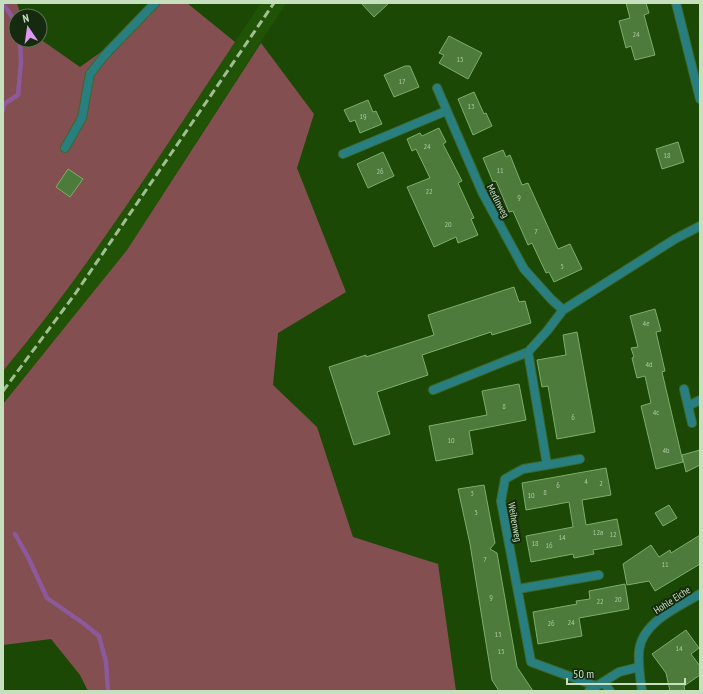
<svg xmlns="http://www.w3.org/2000/svg" width="703" height="694" font-family="'PT Sans Narrow',sans-serif">
	<style>
		.built { fill: #205306 }
		.green { fill: #844f51 }
		.lines { fill: none; stroke-linecap: round; stroke-linejoin: round }
		.stream { stroke: #8c599b; stroke-width: 4.5 }
		.building { fill: #4c7b3c; stroke: #7dae6c }
		.lane-casing { stroke: #3d672a; stroke-width: 10 }
		.street-casing { stroke: #3d672a; stroke-width: 10 }
		.lane { stroke: #297e80; stroke-width: 8 }
		.street { stroke: #297e80; stroke-width: 8 }
		.rail { stroke: #9fbe94; stroke-width: 3; stroke-dasharray: 8 4; stroke-linecap: butt }
		.labels { text-anchor: middle; dominant-baseline: central; stroke-width: 4; stroke-linejoin: round; paint-order: stroke }
		.number-label { font-size: 8px; fill: #a8c79e }
		.street-label { font-size: 10px; fill: #c6e0be; stroke: #162a0f }
	</style>
	<rect width="100%" height="100%" fill="#1b4905"/>
	<path class="built" d="M 261,3 L 286,3 L 127,250 L 3,404 L 3,371 L 23,347 L 104,238 Z"/>
	<path class="green" d="M 3,3 L 17,3 L 21,16 L 16,16 L 16,40 L 40,39 L 80,67 L 132,30 L 161,3 L 187,3 L 235,42 C 161,153 89,269 3,371 Z
		M 261,43 L 314,114 L 297,168 L 346,292 L 278,333 L 273,385 L 317,427 L 353,537 L 438,564 L 456,691 L 88,691 L 80,675 L 51,639 L 3,645 L 3,404 L 127,250 Z"/>
	<g class="lines">
		<path class="stream" d="M 3,3 L 16,23
			M 3,110 L 4,104 L 18,95 L 21,62 L 20,40
			M 15,534 L 28,557 L 47,598 L 83,623 L 99,636 L 106,662 L 108,691"/>
	</g>
	<path class="building" d="M 361,3 L 389,3 L 374,17 Z
		M 626,3 L 646,3 L 649,13 L 644,15 L 655,55 L 635,60 L 631,46 L 626,48 L 619,21 L 630,18 Z
		M 449,36 L 482,53 L 468,79 L 439,63 L 444,55 L 439,53 Z
		M 405,66 L 410,66 L 419,87 L 394,97 L 384,75 Z
		M 474,92 L 484,114 L 486,113 L 492,126 L 473,135 L 458,99 Z
		M 368,100 L 373,112 L 376,111 L 382,124 L 360,133 L 355,120 L 350,122 L 344,110 Z
		M 439,128 L 446,142 L 443,144 L 462,181 L 458,183 L 474,218 L 471,219 L 478,235 L 458,243 L 456,237 L 434,247 L 407,187 L 430,178 L 416,149 L 412,151 L 407,139 L 420,133 L 422,136 Z
		M 678,142 L 684,162 L 662,169 L 656,149 Z
		M 503,150 L 506,157 L 510,155 L 522,185 L 528,183 L 558,249 L 570,244 L 582,269 L 554,282 L 549,272 L 546,273 L 532,243 L 528,245 L 513,211 L 509,212 L 496,181 L 493,182 L 483,158 Z
		M 383,152 L 394,176 L 368,188 L 357,164 Z
		M 68,169 L 83,179 L 70,197 L 56,187 Z
		M 514,287 L 519,302 L 525,301 L 531,323 L 492,335 L 491,332 L 422,355 L 428,375 L 377,392 L 390,434 L 354,445 L 329,367 L 366,355 L 366,357 L 434,335 L 428,315 Z
		M 655,309 L 661,331 L 656,332 L 665,371 L 662,372 L 683,462 L 656,469 L 641,406 L 651,403 L 645,376 L 637,378 L 632,358 L 634,357 L 631,348 L 638,347 L 630,316 Z
		M 577,332 L 595,432 L 557,439 L 548,386 L 542,387 L 537,360 L 566,355 L 563,335 Z
		M 519,384 L 526,420 L 469,431 L 473,454 L 436,461 L 429,426 L 487,415 L 482,391 Z
		M 700,450 L 700,465 L 686,472 L 682,455 Z
		M 606,468 L 611,495 L 582,500 L 586,525 L 617,519 L 622,545 L 593,550 L 594,554 L 574,558 L 573,554 L 531,562 L 526,536 L 573,527 L 569,502 L 526,510 L 522,483 Z
		M 484,485 L 495,543 L 490,549 L 497,553 L 517,667 L 533,691 L 499,691 L 492,680 L 470,544 L 458,489 Z
		M 669,505 L 677,518 L 663,526 L 655,513 Z
		M 700,535 L 700,564 L 655,591 L 649,581 L 627,585 L 623,564 L 651,545 L 659,557 L 670,550 L 671,553 Z
		M 625,584 L 629,609 L 579,618 L 582,636 L 538,644 L 533,612 L 577,604 L 576,601 L 590,599 L 589,591 Z
		M 686,630 L 699,648 L 691,654 L 700,666 L 700,675 L 684,686 L 685,691 L 670,691 L 666,673 L 652,654 Z"/>
	<g class="lines">
		<defs>
			<path id="lane" d="M 65,148 L 82,118 L 90,74 L 104,56 L 155,3
				M 343,154 L 446,111
				M 684,389 L 692,423
				M 688,406 L 700,400
				M 603,682 L 610,691
				M 589,691 L 619,672 L 639,667"/>
			<path id="street" d="M 676,3 L 700,99
				M 437,88 L 482,192 L 524,269 L 551,299 L 563,310
				M 528,352 L 547,465 L 523,469 L 505,479 L 501,501 L 531,662 L 596,686
				M 433,390 L 528,352 L 547,331 L 563,310 L 675,239 L 700,226
				M 547,465 L 580,459
				M 518,589 L 599,575
				M 642,691 C 640,678 638,664 639,651 C 642,622 678,607 700,594"/>
		</defs>
		<use href="#lane" class="lane-casing"/>
		<use href="#street" class="street-casing"/>
		<use href="#lane" class="lane"/>
		<use href="#street" class="street"/>
		<path class="rail" d="M 3,391 L 75,294 L 274,3"/>
	</g>
	<g class="labels">
		<g class="number-label">
			<text x="636" y="34">24</text>
			<text x="460" y="59">15</text>
			<text x="402" y="81">17</text>
			<text x="471" y="106">13</text>
			<text x="363" y="116">19</text>
			<text x="427" y="146">24</text>
			<text x="667" y="155">18</text>
			<text x="500" y="170">11</text>
			<text x="380" y="171">26</text>
			<text x="429" y="191">22</text>
			<text x="519" y="197">9</text>
			<text x="448" y="224">20</text>
			<text x="536" y="231">7</text>
			<text x="562" y="266">5</text>
			<text x="646" y="323">4e</text>
			<text x="649" y="364">4d</text>
			<text x="504" y="406">8</text>
			<text x="656" y="412">4c</text>
			<text x="573" y="417">6</text>
			<text x="451" y="440">10</text>
			<text x="666" y="450">4b</text>
			<text x="586" y="481">4</text>
			<text x="601" y="483">2</text>
			<text x="558" y="485">6</text>
			<text x="545" y="492">8</text>
			<text x="472" y="493">3</text>
			<text x="531" y="495">10</text>
			<text x="476" y="512">5</text>
			<text x="598" y="532">12a</text>
			<text x="613" y="534">12</text>
			<text x="562" y="537">14</text>
			<text x="535" y="543">18</text>
			<text x="549" y="545">16</text>
			<text x="485" y="559">7</text>
			<text x="665" y="564">11</text>
			<text x="491" y="597">9</text>
			<text x="618" y="599">20</text>
			<text x="600" y="601">22</text>
			<text x="571" y="622">24</text>
			<text x="551" y="623">26</text>
			<text x="498" y="634">13</text>
			<text x="679" y="648">14</text>
			<text x="501" y="651">15</text>
		</g>
		<g class="street-label">
			<text transform="translate(498 201) rotate(62)">Merlinweg</text>
			<text transform="translate(515 522) rotate(80)">Weihenweg</text>
			<text transform="translate(672 600) rotate(-33)">Hohle Eiche</text>
		</g>
	</g>
	<rect width="703" height="694" fill="none" stroke="#c6e0be" stroke-width="8"/>
	<g transform="translate(28 28) rotate(347)"><circle r="19" fill="#162a0f" stroke="#5c7355"/>
	<path d="M0-3L7 15L0 10L-7 15Z" fill="#de98f3"/>
	<text y="-6" font-size="11" font-weight="bold" text-anchor="middle" fill="#c6e0be">N</text>
	</g>
	<path d="M567 678v6h118v-6" fill="none" stroke="#c6e0be" stroke-width="2"/>
	<text x="573" y="678" font-size="12" fill="#c6e0be" stroke="#162a0f" stroke-width="3" paint-order="stroke">50 m</text>
</svg>
